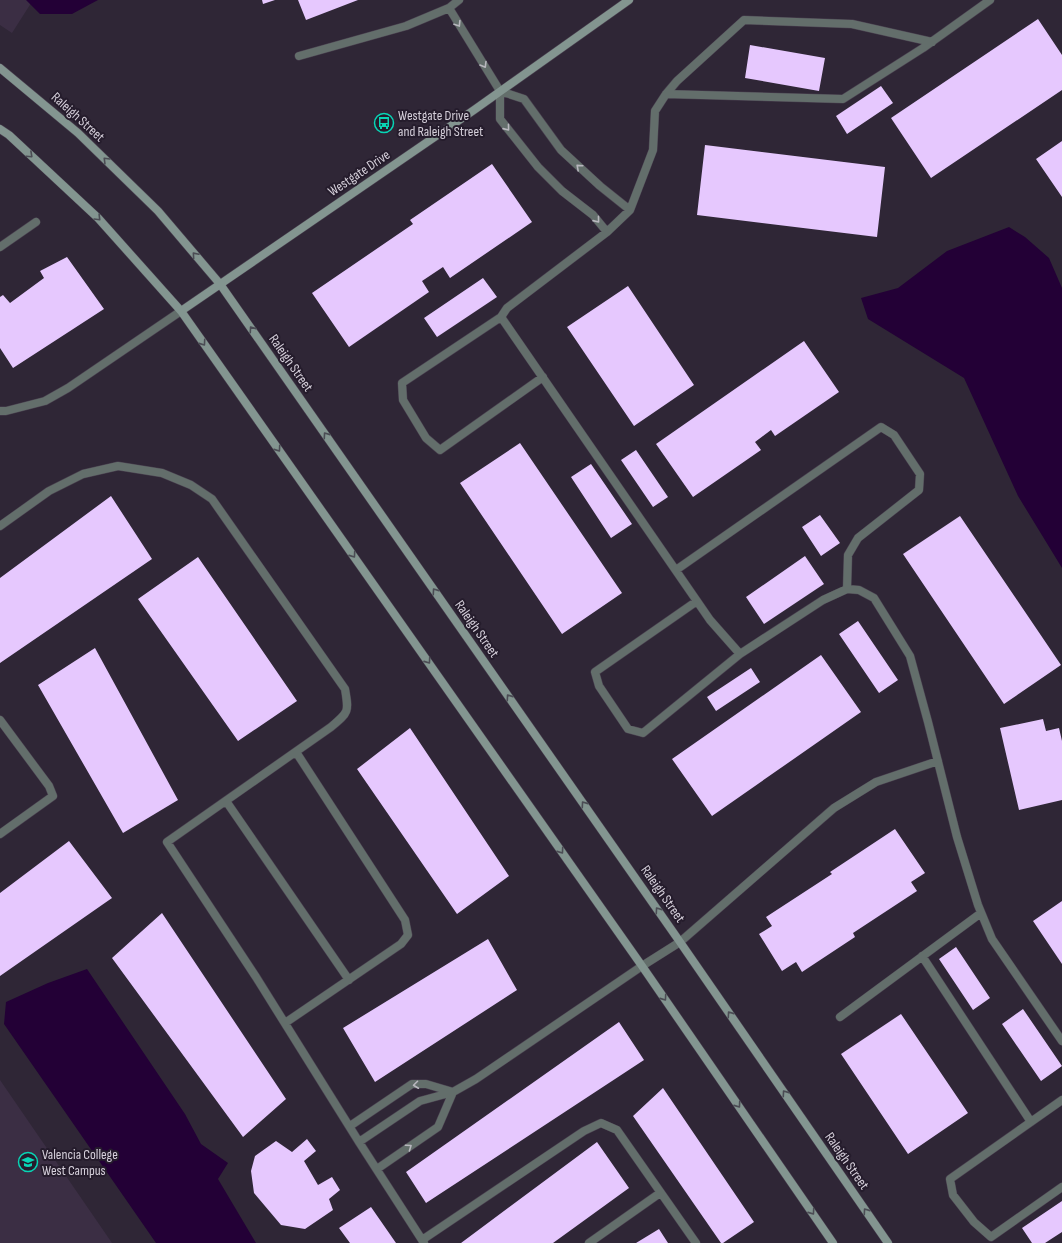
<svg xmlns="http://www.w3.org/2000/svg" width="1062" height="1243" font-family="'Sofia Sans Condensed',sans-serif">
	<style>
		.built { fill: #3b2e44 }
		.water { fill: #230036 }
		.building { fill: #e6c8fe }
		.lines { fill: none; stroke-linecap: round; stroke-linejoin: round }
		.lane-casing { stroke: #4a4150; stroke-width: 9 }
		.street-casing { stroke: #4a4150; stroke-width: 9 }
		.secondary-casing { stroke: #4a4150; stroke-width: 9 }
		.lane { stroke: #636e6b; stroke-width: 8 }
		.street { stroke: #636e6b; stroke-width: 8 }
		.secondary { stroke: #839590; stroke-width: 8 }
		.oneway { stroke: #b8b7be }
		.oneway2 { stroke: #4b4c54 }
		.labels { text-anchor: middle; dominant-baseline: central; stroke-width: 4; stroke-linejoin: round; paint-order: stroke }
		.poi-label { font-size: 14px; fill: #d5cfda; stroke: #251c2c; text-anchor: start }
		.street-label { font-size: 14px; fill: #d5cfda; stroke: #251c2c }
	</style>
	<rect width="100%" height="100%" fill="#2f2636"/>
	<path class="built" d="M 0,0 L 33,0 L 12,33 L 0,25 Z
		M 0,1080 L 112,1243 L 0,1243 Z"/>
	<path class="water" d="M 26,0 L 98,0 L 72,14 L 40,14 Z
		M 1009,227 L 1025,237 L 1049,258 L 1062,288 L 1062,568 L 1018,496 L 964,378 L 868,319 L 861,298 L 898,288 L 947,251 Z
		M 87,969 L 185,1114 L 201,1144 L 228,1163 L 218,1179 L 256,1243 L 156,1243 L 4,1024 L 6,1002 L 48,983 Z"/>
	<path class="building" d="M 262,0 L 275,0 L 263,4 Z
		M 298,0 L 358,0 L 306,20 Z
		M 1038,19 L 1062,55 L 1062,90 L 931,178 L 891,118 Z
		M 750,45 L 825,58 L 819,91 L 745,78 Z
		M 881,86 L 893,103 L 847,134 L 836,116 Z
		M 1062,141 L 1062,197 L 1036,159 Z
		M 705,145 L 885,167 L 877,237 L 697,215 Z
		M 492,164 L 532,222 L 450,278 L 443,267 L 422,281 L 429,292 L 349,347 L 312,293 L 413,224 L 410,220 Z
		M 67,257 L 104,309 L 13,368 L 0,348 L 0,297 L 3,295 L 10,303 L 44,278 L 40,271 Z
		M 483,278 L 497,297 L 437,337 L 424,318 Z
		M 628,286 L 694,385 L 634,426 L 567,327 Z
		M 804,341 L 839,392 L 775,436 L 771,430 L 755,442 L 761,450 L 693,497 L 656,444 Z
		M 520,443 L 622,593 L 562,634 L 460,483 Z
		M 636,450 L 668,497 L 653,507 L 621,460 Z
		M 591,464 L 632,524 L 611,538 L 571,477 Z
		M 111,496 L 152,559 L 0,663 L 0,578 Z
		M 820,515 L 840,543 L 821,556 L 802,527 Z
		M 960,516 L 1061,665 L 1004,704 L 903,554 Z
		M 805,556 L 824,584 L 764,624 L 746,597 Z
		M 198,557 L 297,701 L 238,741 L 138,599 Z
		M 858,621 L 898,680 L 879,693 L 839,634 Z
		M 95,648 L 178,800 L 123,833 L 38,685 Z
		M 821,655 L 861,712 L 712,816 L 672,759 Z
		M 751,668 L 760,682 L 716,711 L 707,697 Z
		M 1043,719 L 1046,731 L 1059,728 L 1062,741 L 1062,800 L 1019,810 L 1000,728 Z
		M 410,728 L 509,876 L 457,914 L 357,769 Z
		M 895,829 L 925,873 L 911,882 L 917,891 L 853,933 L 855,937 L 802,972 L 796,962 L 782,971 L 759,934 L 772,926 L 766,917 L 832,874 L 830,872 Z
		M 69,841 L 112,898 L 0,976 L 0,893 Z
		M 1062,901 L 1062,964 L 1033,921 Z
		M 162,913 L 286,1099 L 243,1137 L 112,958 Z
		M 488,939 L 517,990 L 375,1082 L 343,1028 Z
		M 956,947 L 990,998 L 973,1010 L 939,959 Z
		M 1023,1009 L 1062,1066 L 1041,1081 L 1002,1024 Z
		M 901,1014 L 968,1113 L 908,1154 L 841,1054 Z
		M 619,1022 L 644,1060 L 426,1203 L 406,1172 Z
		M 663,1088 L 754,1222 L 723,1243 L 721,1243 L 633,1116 Z
		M 307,1139 L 316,1151 L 304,1161 L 318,1185 L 332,1177 L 340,1190 L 329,1199 L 333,1210 L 305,1229 L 281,1225 L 254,1193 L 251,1171 L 255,1156 L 276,1141 L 292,1152 Z
		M 597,1142 L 629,1188 L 553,1243 L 461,1243 Z
		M 1062,1201 L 1062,1232 L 1045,1243 L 1032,1243 L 1022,1228 Z
		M 371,1207 L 396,1243 L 350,1243 L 339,1228 Z
		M 659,1229 L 668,1243 L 636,1243 Z"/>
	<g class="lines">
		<defs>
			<path id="lane" d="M 449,8 L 500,91 L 500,119 L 538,167 L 562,191 L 593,215 L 607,232
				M 932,42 L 852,24 L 744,20 L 677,81 L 666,94 L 655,111 L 653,150 L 630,210 L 607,232 L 507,308 L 501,317 L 710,620 L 740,654 L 823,600 L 847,589 L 859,590 L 874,598 L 910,656 L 928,722 L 957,837 L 978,905 L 992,939 L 1062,1041
				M 299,56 L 406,26 L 449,8 L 459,0
				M 500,91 L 524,99 L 561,150 L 600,186 L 630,210
				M 666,94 L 843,99 L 923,48 L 990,0
				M 0,247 L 36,222
				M 501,317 L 402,383 L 403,400 L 426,438 L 440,450 L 543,377
				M 0,411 L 6,411 L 45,401 L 68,388 L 181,311
				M 0,526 L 49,491 L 83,474 L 118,466 L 162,473 L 191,485 L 212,499 L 345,689 C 349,712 349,712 331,727 L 167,842 L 256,977 L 359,1142 L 424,1243
				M 676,570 L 881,427 L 894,435 L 920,474 L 919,490 L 858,538 L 848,555 L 847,589
				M 697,601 L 595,672 L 599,686 L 628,729 L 643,733 L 740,654
				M 0,720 L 49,786 L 53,796 L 0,834
				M 226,801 L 349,980
				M 680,942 L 834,808 L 876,782 L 938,761
				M 922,956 L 1031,1122
				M 840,1017 L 981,913
				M 285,1023 L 401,944 L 408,935 L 405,920 L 296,752
				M 1062,1100 L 950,1179 L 953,1195 L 974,1222 L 991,1237 L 1062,1187
				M 350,1126 L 412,1084 L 426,1084 L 453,1092
				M 359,1142 L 420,1101 L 453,1092 L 476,1079 L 642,966
				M 377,1169 L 438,1127 L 453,1092
				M 422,1240 L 584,1131 L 601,1123 L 617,1130 L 696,1243
				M 589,1243 L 660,1193"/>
			<path id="street" d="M 642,966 L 680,942"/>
			<path id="secondary" d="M 0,68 L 78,133 L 158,211 L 220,284 L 680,942 L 888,1243
				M 0,129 L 9,135 L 98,218 L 181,311 L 642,966 L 833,1243
				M 181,311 L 474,110 L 629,0"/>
		</defs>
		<use href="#lane" class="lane-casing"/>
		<use href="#street" class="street-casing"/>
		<use href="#secondary" class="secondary-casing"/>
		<use href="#lane" class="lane"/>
		<use href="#street" class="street"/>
		<use href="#secondary" class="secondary"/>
	</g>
	<defs><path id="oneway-chevron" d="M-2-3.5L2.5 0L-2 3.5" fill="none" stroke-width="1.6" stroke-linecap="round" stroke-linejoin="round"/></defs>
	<g class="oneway">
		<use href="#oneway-chevron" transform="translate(458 24) rotate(58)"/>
		<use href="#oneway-chevron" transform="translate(484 65) rotate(59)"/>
		<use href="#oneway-chevron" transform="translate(507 128) rotate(51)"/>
		<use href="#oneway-chevron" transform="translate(579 167) rotate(-138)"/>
		<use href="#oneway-chevron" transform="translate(597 220) rotate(51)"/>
		<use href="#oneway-chevron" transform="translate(416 1085) rotate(173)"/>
		<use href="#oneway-chevron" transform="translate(409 1147) rotate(-35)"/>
	</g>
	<g class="oneway2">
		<use href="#oneway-chevron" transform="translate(30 155) rotate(43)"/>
		<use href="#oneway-chevron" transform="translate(106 160) rotate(-135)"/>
		<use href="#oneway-chevron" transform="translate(98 218) rotate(46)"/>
		<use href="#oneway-chevron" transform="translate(195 255) rotate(-131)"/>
		<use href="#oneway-chevron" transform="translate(252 329) rotate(-125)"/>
		<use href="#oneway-chevron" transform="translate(203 343) rotate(55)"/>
		<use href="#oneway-chevron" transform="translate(326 435) rotate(-125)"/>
		<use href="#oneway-chevron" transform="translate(278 449) rotate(55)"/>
		<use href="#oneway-chevron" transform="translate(353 555) rotate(55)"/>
		<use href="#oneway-chevron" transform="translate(435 591) rotate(-125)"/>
		<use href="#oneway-chevron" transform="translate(428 661) rotate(55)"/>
		<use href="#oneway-chevron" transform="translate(509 697) rotate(-125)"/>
		<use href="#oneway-chevron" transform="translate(584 804) rotate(-125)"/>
		<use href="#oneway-chevron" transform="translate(561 851) rotate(55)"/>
		<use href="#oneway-chevron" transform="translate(658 910) rotate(-125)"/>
		<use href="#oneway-chevron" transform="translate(664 998) rotate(55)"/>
		<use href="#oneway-chevron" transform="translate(730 1014) rotate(-125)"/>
		<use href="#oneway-chevron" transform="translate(785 1093) rotate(-125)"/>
		<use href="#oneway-chevron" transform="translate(738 1105) rotate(55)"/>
		<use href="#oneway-chevron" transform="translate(866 1211) rotate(-125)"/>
		<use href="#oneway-chevron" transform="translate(812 1212) rotate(55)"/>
	</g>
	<defs>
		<symbol id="bus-ring" viewBox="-11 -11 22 22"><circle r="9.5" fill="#251c2c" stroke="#08d5b5" stroke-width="1.5"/><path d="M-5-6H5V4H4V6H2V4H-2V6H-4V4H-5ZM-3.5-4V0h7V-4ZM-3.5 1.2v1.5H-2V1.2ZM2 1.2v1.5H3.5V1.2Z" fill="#08d5b5"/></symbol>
		<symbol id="university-ring" viewBox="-11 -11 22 22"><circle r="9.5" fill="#251c2c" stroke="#08d5b5" stroke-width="1.5"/><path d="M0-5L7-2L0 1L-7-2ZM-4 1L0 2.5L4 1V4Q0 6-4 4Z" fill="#08d5b5"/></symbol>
	</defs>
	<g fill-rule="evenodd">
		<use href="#bus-ring" x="373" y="112" width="22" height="22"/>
		<use href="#university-ring" x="17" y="1151" width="22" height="22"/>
	</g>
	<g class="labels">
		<g class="poi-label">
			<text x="398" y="115">Westgate Drive<tspan x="398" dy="16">and Raleigh Street</tspan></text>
			<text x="42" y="1154">Valencia College<tspan x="42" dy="16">West Campus</tspan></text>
		</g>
		<g class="street-label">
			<text transform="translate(78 117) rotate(42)">Raleigh Street</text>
			<text transform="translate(359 173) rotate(-34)">Westgate Drive</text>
			<text transform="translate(291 363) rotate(55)">Raleigh Street</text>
			<text transform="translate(477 629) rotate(55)">Raleigh Street</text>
			<text transform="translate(663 894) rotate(55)">Raleigh Street</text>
			<text transform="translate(847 1161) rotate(55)">Raleigh Street</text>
		</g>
	</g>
</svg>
